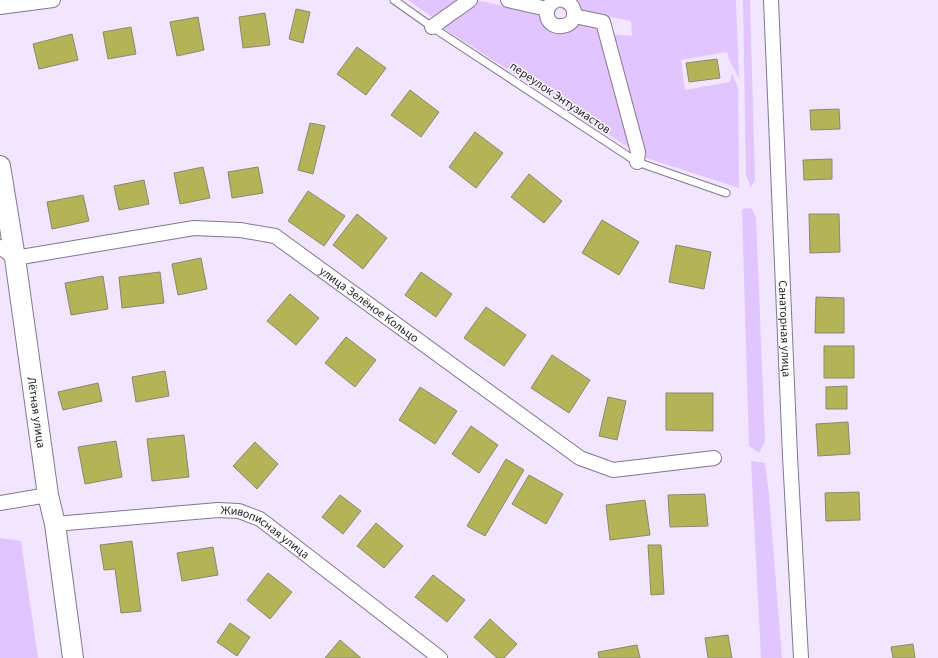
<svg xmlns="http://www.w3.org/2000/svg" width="938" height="658" font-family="'Source Sans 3',sans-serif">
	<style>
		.green { fill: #e2c5fe }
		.building { fill: #b5b358; stroke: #89896f }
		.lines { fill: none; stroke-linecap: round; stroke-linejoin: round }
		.lane-casing { stroke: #82778e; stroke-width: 9 }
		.street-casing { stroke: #82778e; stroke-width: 16 }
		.secondary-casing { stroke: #82778e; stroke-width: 22 }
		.lane { stroke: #fff; stroke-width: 7 }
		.street { stroke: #fff; stroke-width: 14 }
		.secondary { stroke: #fff; stroke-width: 20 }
		.labels { text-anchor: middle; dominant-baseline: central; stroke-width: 3; stroke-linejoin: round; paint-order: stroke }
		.street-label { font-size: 12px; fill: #221d27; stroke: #f9f7fc }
	</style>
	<rect width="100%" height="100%" fill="#f1e5ff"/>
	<path class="green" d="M 408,0 L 464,0 L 435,19 Z
		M 477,0 L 599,29 L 634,151 L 440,26 Z
		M 571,0 L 736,0 L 739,78 L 730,62 L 727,52 L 681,60 L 685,90 L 730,82 L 732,73 L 738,88 L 739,188 L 643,157 L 609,34 L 632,36 L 631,21 L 577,10 Z
		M 743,0 L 750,0 L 755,180 L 751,187 L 746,175 Z
		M 751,208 L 756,217 L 765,441 L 759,453 L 749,446 L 742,209 Z
		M 751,461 L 765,463 L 769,495 L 782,658 L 761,658 Z
		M 0,538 L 21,541 L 38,658 L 0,658 Z"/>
	<path class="building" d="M 296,9 L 310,12 L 303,43 L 289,39 Z
		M 265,13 L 270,45 L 243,48 L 239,17 Z
		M 198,17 L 204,50 L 177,56 L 170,22 Z
		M 131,27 L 136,54 L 108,59 L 103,32 Z
		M 72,34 L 78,60 L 39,69 L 33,44 Z
		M 357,47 L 386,68 L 366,95 L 337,74 Z
		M 717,59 L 720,78 L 689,82 L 686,63 Z
		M 410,90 L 439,112 L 421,137 L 391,115 Z
		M 839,109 L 840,129 L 811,130 L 810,110 Z
		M 310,123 L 325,126 L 313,174 L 298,170 Z
		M 475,132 L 503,153 L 476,188 L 449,167 Z
		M 832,159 L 832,179 L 804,180 L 803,160 Z
		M 203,167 L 210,198 L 180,204 L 174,173 Z
		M 258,167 L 263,193 L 232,198 L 228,172 Z
		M 529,174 L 562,201 L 544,223 L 511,197 Z
		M 144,180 L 149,204 L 119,210 L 114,186 Z
		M 308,191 L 345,216 L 324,246 L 288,221 Z
		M 83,195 L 89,221 L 52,229 L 47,202 Z
		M 357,214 L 387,238 L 363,269 L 333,245 Z
		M 809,214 L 839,214 L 840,252 L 810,253 Z
		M 602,220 L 639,242 L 619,275 L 582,253 Z
		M 676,245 L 711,252 L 704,289 L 669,282 Z
		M 201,258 L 207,289 L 178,295 L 172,264 Z
		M 160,272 L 164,303 L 122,308 L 119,277 Z
		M 421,272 L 452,294 L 436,317 L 405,295 Z
		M 103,276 L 108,309 L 71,315 L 65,283 Z
		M 290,294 L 319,318 L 296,345 L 267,321 Z
		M 816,297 L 844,298 L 844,333 L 815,333 Z
		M 486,307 L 526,335 L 504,366 L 464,338 Z
		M 346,337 L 376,360 L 355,387 L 325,363 Z
		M 824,346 L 854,346 L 854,378 L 824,378 Z
		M 552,355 L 590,380 L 569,413 L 531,388 Z
		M 165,371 L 169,396 L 136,402 L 132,377 Z
		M 98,383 L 102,401 L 63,410 L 58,392 Z
		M 847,386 L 847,409 L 826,409 L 826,387 Z
		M 420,387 L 457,411 L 435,444 L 399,420 Z
		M 666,393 L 713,393 L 713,431 L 666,430 Z
		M 608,397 L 626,401 L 617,440 L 599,436 Z
		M 848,422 L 850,454 L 818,456 L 816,424 Z
		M 471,426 L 498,445 L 479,473 L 452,454 Z
		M 184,435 L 189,477 L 152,481 L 147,439 Z
		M 116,441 L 122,477 L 85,484 L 78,447 Z
		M 255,442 L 278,464 L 257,489 L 233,466 Z
		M 506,459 L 524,470 L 485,536 L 467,526 Z
		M 529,475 L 563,494 L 546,524 L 512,504 Z
		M 859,492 L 860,520 L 826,521 L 825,493 Z
		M 705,494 L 708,526 L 670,527 L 668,495 Z
		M 340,495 L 361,511 L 343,534 L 322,517 Z
		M 645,500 L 650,535 L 610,540 L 606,505 Z
		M 376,523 L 403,546 L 384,568 L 357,546 Z
		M 132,541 L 141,611 L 121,613 L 115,569 L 104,570 L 100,545 Z
		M 648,545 L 661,545 L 664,594 L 651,595 Z
		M 213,547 L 218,575 L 182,581 L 177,553 Z
		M 268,573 L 292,592 L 270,619 L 247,600 Z
		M 433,575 L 465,600 L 447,622 L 415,597 Z
		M 490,619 L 517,644 L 504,658 L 497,658 L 474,637 Z
		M 230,623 L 250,637 L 237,656 L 217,642 Z
		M 728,635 L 732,658 L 708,658 L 705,638 Z
		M 340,640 L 361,658 L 325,658 Z
		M 913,644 L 915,658 L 893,658 L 891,647 Z
		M 637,645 L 640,658 L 599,658 L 598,652 Z"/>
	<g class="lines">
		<defs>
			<path id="lane" d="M 394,0 L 432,27 L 637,162 L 726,193"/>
			<g id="street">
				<path d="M 508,0 L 547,9"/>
				<path d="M 557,0 C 541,6 545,28 562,26 C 578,25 578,4 563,0"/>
				<path id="s1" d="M 771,0 L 790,456 L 801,658"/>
				<path d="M 0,7 L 53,0"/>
				<path d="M 574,16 L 603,22 L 638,152 L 637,162"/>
				<path d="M 432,27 L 470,0"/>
				<path id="s2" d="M 0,247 L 15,258 L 194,228 L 240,230 L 275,236 L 580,458 L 613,470 L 714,458"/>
				<path d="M 0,503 L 48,495"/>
				<path id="s3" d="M 55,524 L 218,510 L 239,511 L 260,519 L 440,658"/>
			</g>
			<g id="secondary">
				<path id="s4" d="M 0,166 L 15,258 L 48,495 L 55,524 L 73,658"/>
			</g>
		</defs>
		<use href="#lane" class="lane-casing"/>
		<use href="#street" class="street-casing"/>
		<use href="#secondary" class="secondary-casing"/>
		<use href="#lane" class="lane"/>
		<use href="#street" class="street"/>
		<use href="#secondary" class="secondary"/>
	</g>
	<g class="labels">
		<g class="street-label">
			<text transform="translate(560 98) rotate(34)">переулок Энтузиастов</text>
			<text stroke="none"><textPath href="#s2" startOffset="398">улица Зелёное Кольцо</textPath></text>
			<text stroke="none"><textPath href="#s1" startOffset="329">Санаторная улица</textPath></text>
			<text stroke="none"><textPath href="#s4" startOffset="249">Лётная улица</textPath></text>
			<text stroke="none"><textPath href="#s3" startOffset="217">Живописная улица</textPath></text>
		</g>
	</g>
</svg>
